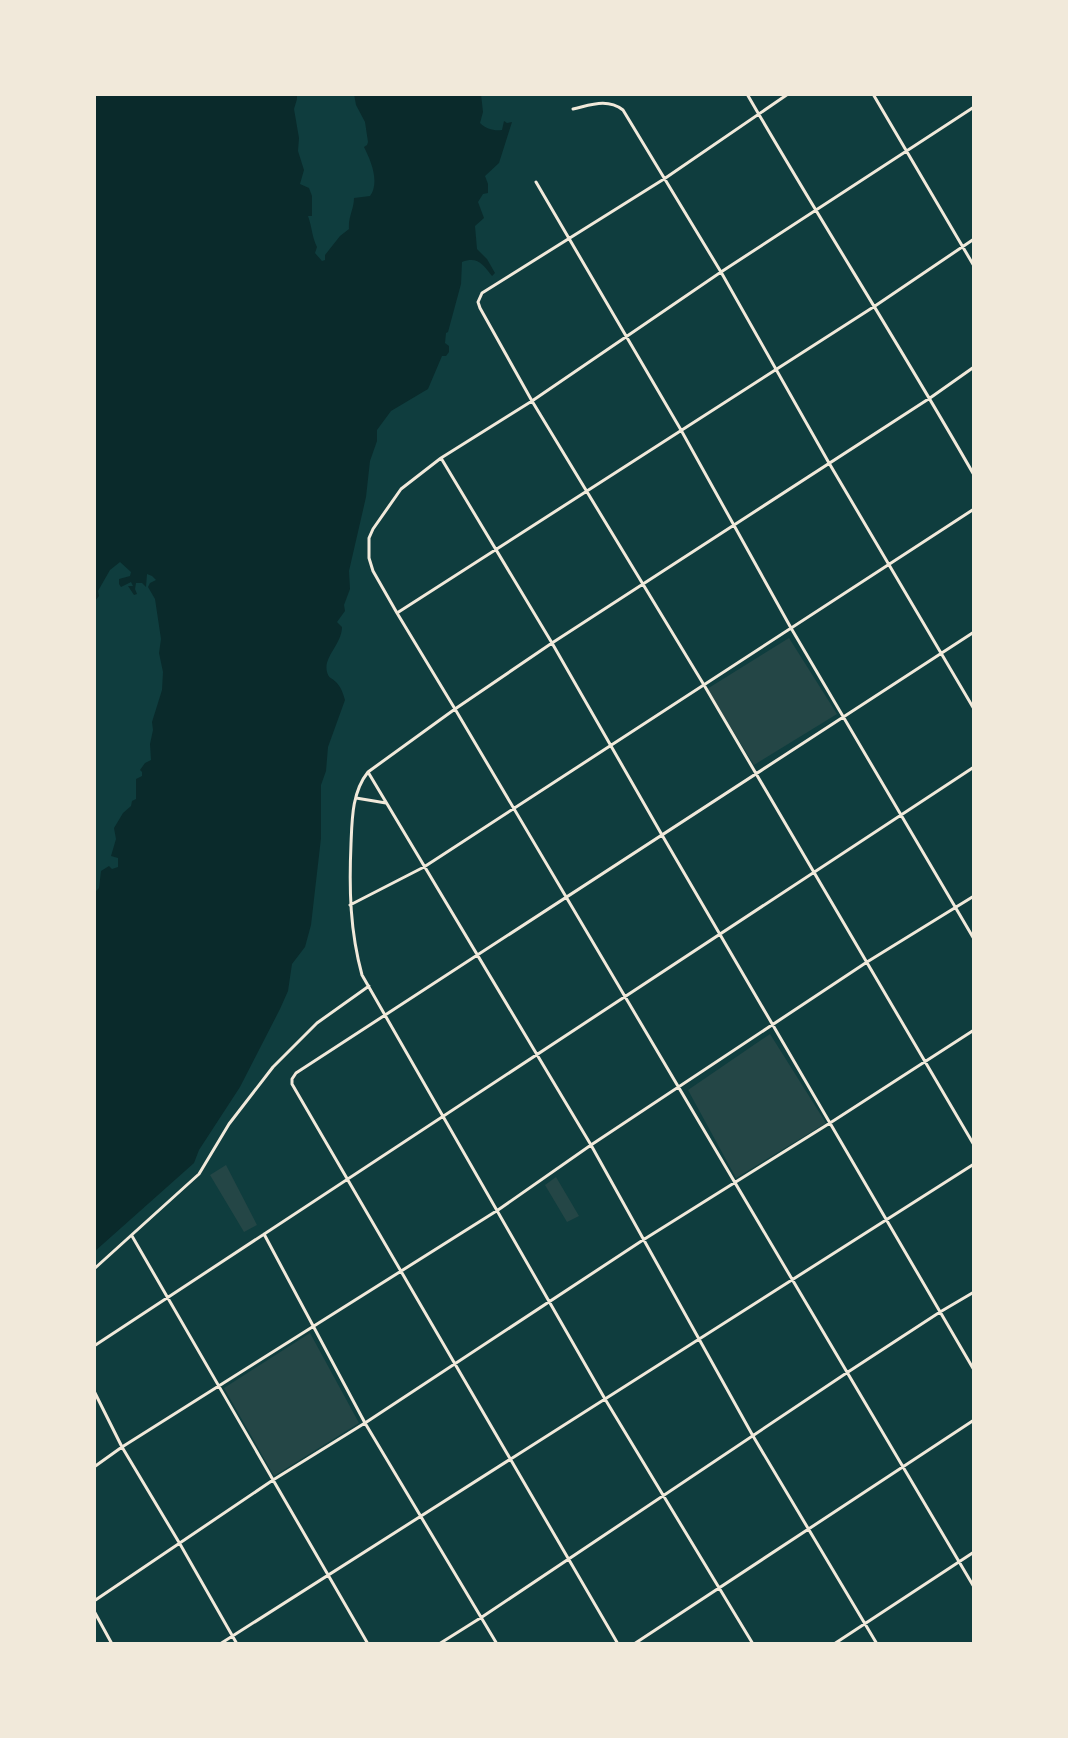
<svg xmlns="http://www.w3.org/2000/svg" width="1068" height="1738" font-family="'Source Serif 4',serif">
	<style>
		.green { fill: #244646 }
		.water { fill: #0a2a2b }
		.lines { fill: none; stroke-linecap: round; stroke-linejoin: round }
		.minor { stroke: #f1e9da; stroke-width: 3 }
	</style>
	<rect width="100%" height="100%" fill="#0f3d3e"/>
	<path class="green" d="M 789,638 L 837,714 L 754,765 L 707,689 Z
		M 770,1034 L 826,1123 L 736,1178 L 688,1090 Z
		M 226,1165 L 257,1225 L 244,1232 L 210,1175 Z
		M 556,1177 L 579,1216 L 567,1222 L 545,1185 Z
		M 310,1333 L 359,1423 L 274,1476 L 224,1388 Z"/>
	<path class="water" d="M 94,94 L 297,94 L 297,99 L 294,109 L 299,138 L 298,151 L 304,170 L 300,184 L 309,188 L 312,196 L 312,216 L 308,216 C 312,227 312,237 317,247 L 315,253 L 322,261 L 325,260 L 325,255 L 340,236 L 349,229 C 348,217 354,209 354,198 L 370,196 C 380,182 371,161 364,147 L 367,145 L 368,142 L 365,122 L 356,105 L 354,94 L 481,94 L 483,112 L 480,123 C 486,129 494,131 502,130 L 504,121 L 507,123 L 512,122 L 499,163 L 485,176 L 488,184 L 488,193 L 483,194 L 478,202 L 484,218 L 475,226 L 477,249 L 487,259 L 495,273 L 492,276 C 483,265 478,256 462,262 L 461,284 L 448,332 L 446,333 L 445,343 L 449,346 L 449,352 L 446,356 L 442,356 L 428,389 L 391,411 L 377,430 L 377,441 L 370,461 L 366,497 L 349,571 L 350,589 L 344,605 L 345,611 L 337,622 L 342,627 C 342,644 323,657 327,672 C 329,679 331,677 336,682 C 341,687 343,693 345,700 L 328,747 L 326,771 L 321,785 L 321,838 L 311,925 L 305,947 L 292,964 L 288,991 L 280,1009 L 240,1087 L 199,1150 L 194,1163 L 94,1252 L 94,893 L 99,888 L 101,871 L 109,866 L 112,869 L 118,867 L 118,858 L 111,856 L 116,839 L 114,828 L 123,813 L 131,806 L 132,801 L 136,799 L 136,779 L 142,776 L 142,772 L 140,770 L 145,763 L 151,760 L 150,744 L 153,730 L 152,722 L 162,690 L 163,672 L 159,653 L 161,639 L 155,599 L 148,587 L 150,583 L 156,580 L 152,576 L 147,574 L 146,587 L 142,583 L 136,583 L 135,589 L 137,594 L 134,595 L 128,586 L 133,586 L 131,582 L 121,587 L 119,584 L 119,579 L 130,576 L 131,572 L 120,562 L 110,570 L 98,591 L 99,596 L 94,602 Z"/>
	<g class="lines">
		<path class="minor" d="M 747,94 C 821,222 901,347 974,475
			M 788,94 L 664,179 L 482,293 L 478,302 L 480,308 L 532,401 L 704,685 L 974,1145
			M 873,94 L 974,266
			M 974,107 L 721,272 L 532,401 L 441,458 L 401,489 L 373,529 L 369,538 L 369,558 L 373,571 L 397,613 L 455,709 L 974,1587
			M 573,109 C 591,105 607,98 623,110 L 721,272 L 829,463 L 974,709
			M 536,182 L 681,430 L 791,628 L 974,939
			M 441,458 L 552,643 L 662,835 L 974,1370
			M 397,613 L 875,306 L 974,239
			M 368,772 L 591,1145 L 753,1436 L 877,1644
			M 356,798 L 386,803
			M 350,905 L 424,867 L 974,509
			M 264,1234 L 365,1423 L 497,1644
			M 132,1236 L 368,1644
			M 94,1269 L 199,1174 L 229,1124 L 273,1067 L 317,1023 L 369,986
			M 94,1346 L 974,767
			M 94,1391 L 122,1447 L 180,1544 L 237,1644
			M 94,1467 L 122,1447 L 498,1210 L 591,1145 L 867,962 L 974,896
			M 94,1601 L 273,1480 L 365,1423 L 643,1240 L 830,1123 L 974,1030
			M 94,1611 L 112,1644
			M 220,1644 L 974,1164
			M 439,1644 L 482,1617 L 848,1372 L 940,1312 L 974,1292
			M 618,1644 L 292,1084 L 292,1079 L 296,1073 L 974,632
			M 634,1644 L 974,1420
			M 753,1644 L 605,1399 L 362,975 C 350,931 349,889 351,844 C 352,819 352,792 368,772 L 455,709 L 552,643 L 930,398 L 974,367
			M 834,1644 L 974,1552"/>
	</g>
	<rect width="1068" height="1738" fill="none" stroke="#f1e9da" stroke-width="192"/>
</svg>
